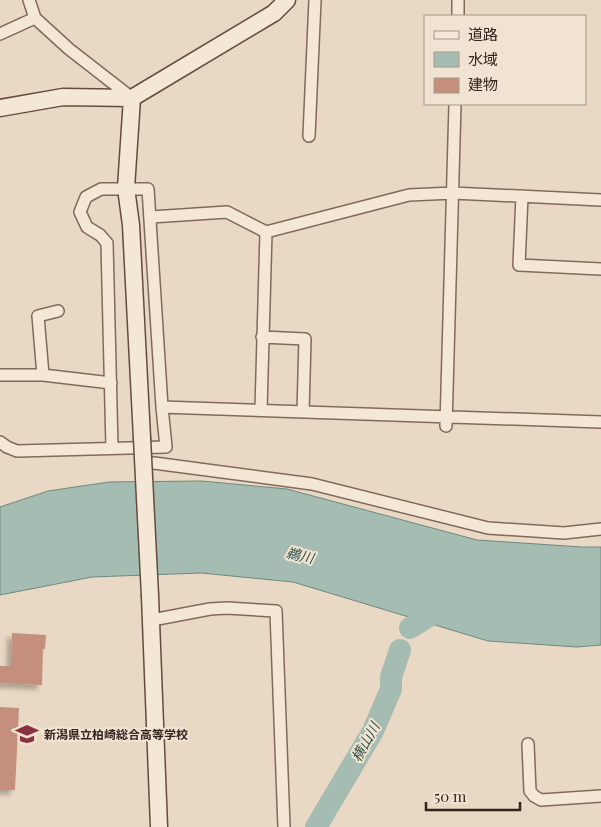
<svg xmlns="http://www.w3.org/2000/svg" width="601" height="827" font-family="'Playfair Display','Noto Sans JP',serif">
	<style>
		.water { fill: #a5bcb2; stroke: #6d897e }
		.lines { fill: none; stroke-linecap: round; stroke-linejoin: round }
		.river { stroke: #a5bcb2; stroke-width: 22 }
		.building { fill: #c48f7c; filter: url(#shadow) }
		.street-casing { stroke: #816a5c; stroke-width: 14 }
		.secondary-casing { stroke: #634c3f; stroke-width: 19 }
		.street { stroke: #f5e7d5; stroke-width: 11 }
		.secondary { stroke: #f5e7d5; stroke-width: 16 }
		.secondary-bridge-casing { stroke: #634c3f; stroke-width: 19; stroke-linecap: butt }
		.secondary-bridge { stroke: #f5e7d5; stroke-width: 16 }
		.labels { text-anchor: middle; dominant-baseline: central; stroke-width: 4; stroke-linejoin: round; paint-order: stroke }
		.poi-label { font-size: 12px; font-weight: bold; fill: #33251e; stroke: #f1e3d2; text-anchor: start }
		.water-label { font-size: 14px; font-style: italic; fill: #2f514a; stroke: #f1e3d2 }
	</style>
	<defs>
		<filter id="shadow"><feDropShadow dx="-4.5" dy="4.5" stdDeviation="2.5" flood-color="#0004"/></filter>
	</defs>
	<rect width="100%" height="100%" fill="#e9d8c3"/>
	<path class="water" d="M 202,481 L 287,489 L 477,540 L 582,547 L 601,547 L 601,645 L 577,647 L 488,641 L 293,582 L 201,573 L 92,577 L 0,595 L 0,507 L 48,491 L 109,482 Z"/>
	<g class="lines">
		<path class="river" d="M 410,628 L 447,605
			M 316,827 L 373,731 L 391,689 L 391,677 L 400,650"/>
	</g>
	<path class="building" d="M 12,633 L 46,635 L 45,649 L 43,649 L 42,685 L 0,683 L 0,666 L 11,666 Z
		M 0,707 L 19,708 L 15,790 L 0,790 Z"/>
	<g class="lines">
		<defs>
			<path id="street" d="M 29,0 L 35,18 L 69,49 L 132,98
				M 458,16 L 458,0
				M 0,34 L 35,18
				M 309,136 L 315,0
				M 522,196 L 519,265 L 601,269
				M 151,217 L 227,212 L 266,232 L 409,195 L 453,193 L 601,200
				M 262,337 L 305,339 L 303,412
				M 0,375 L 43,375 L 111,383
				M 43,375 L 38,316 L 58,311
				M 162,407 L 601,422
				M 261,410 L 266,232
				M 446,426 L 455,104
				M 0,442 L 7,447 L 17,451 L 166,447 L 162,407 L 148,189 L 101,189 L 86,197 L 80,212 L 87,227 L 100,235 L 107,243 L 112,448
				M 154,463 L 312,484 L 488,528 L 564,533 L 601,529
				M 152,620 L 210,609 L 227,608 L 276,611 L 284,827
				M 528,744 L 530,791 L 534,796 L 541,800 L 601,796"/>
			<path id="secondary" d="M 132,98 L 126,188 L 131,225 L 142,438
				M 0,108 L 63,97 L 132,98 L 274,13 L 287,0
				M 150,596 L 159,827"/>
		</defs>
		<use href="#street" class="street-casing"/>
		<use href="#secondary" class="secondary-casing"/>
		<use href="#street" class="street"/>
		<use href="#secondary" class="secondary"/>
		<defs>
			<path id="secondary-bridge" d="M 142,438 L 150,596"/>
		</defs>
		<use href="#secondary-bridge" class="secondary-bridge-casing"/>
		<use href="#secondary-bridge" class="secondary-bridge"/>
	</g>
	<defs>
		<symbol id="school-bare" viewBox="-9 -9 18 18"><path d="M0-5L7-2L0 1L-7-2ZM-4 1L0 2.5L4 1V4Q0 6-4 4Z" fill="#8a3240" stroke="#f1e3d2" stroke-width="2.5" paint-order="stroke"/></symbol>
	</defs>
	<g fill-rule="evenodd">
		<use href="#school-bare" x="11" y="718" width="32" height="32"/>
	</g>
	<g class="labels">
		<g class="poi-label">
			<text x="44" y="734">新潟県立柏崎総合高等学校</text>
		</g>
		<g class="water-label">
			<text transform="translate(300 555) rotate(12)">鵜川</text>
			<text transform="translate(365 742) rotate(-61)">横山川</text>
		</g>
	</g>
	<rect x="424" y="15" width="162" height="90" fill="#f1e3d2" stroke="#a5978a"/>
	<rect x="434" y="31" width="25" height="8" fill="#f5e7d5" stroke="#a5978a"/>
	<text x="468" y="40" font-size="15" fill="#33251e">道路</text>
	<rect x="434" y="52" width="25" height="15" fill="#a5bcb2" stroke="#a5978a"/>
	<text x="468" y="65" font-size="15" fill="#33251e">水域</text>
	<rect x="434" y="78" width="25" height="15" fill="#c48f7c" stroke="#a5978a"/>
	<text x="468" y="90" font-size="15" fill="#33251e">建物</text>
	<path d="M426 802v8h94v-8" fill="none" stroke="#33251e" stroke-width="2.5"/>
	<text x="434" y="802" font-size="15" fill="#33251e" stroke="#f1e3d2" stroke-width="4" paint-order="stroke">50 m</text>
</svg>
